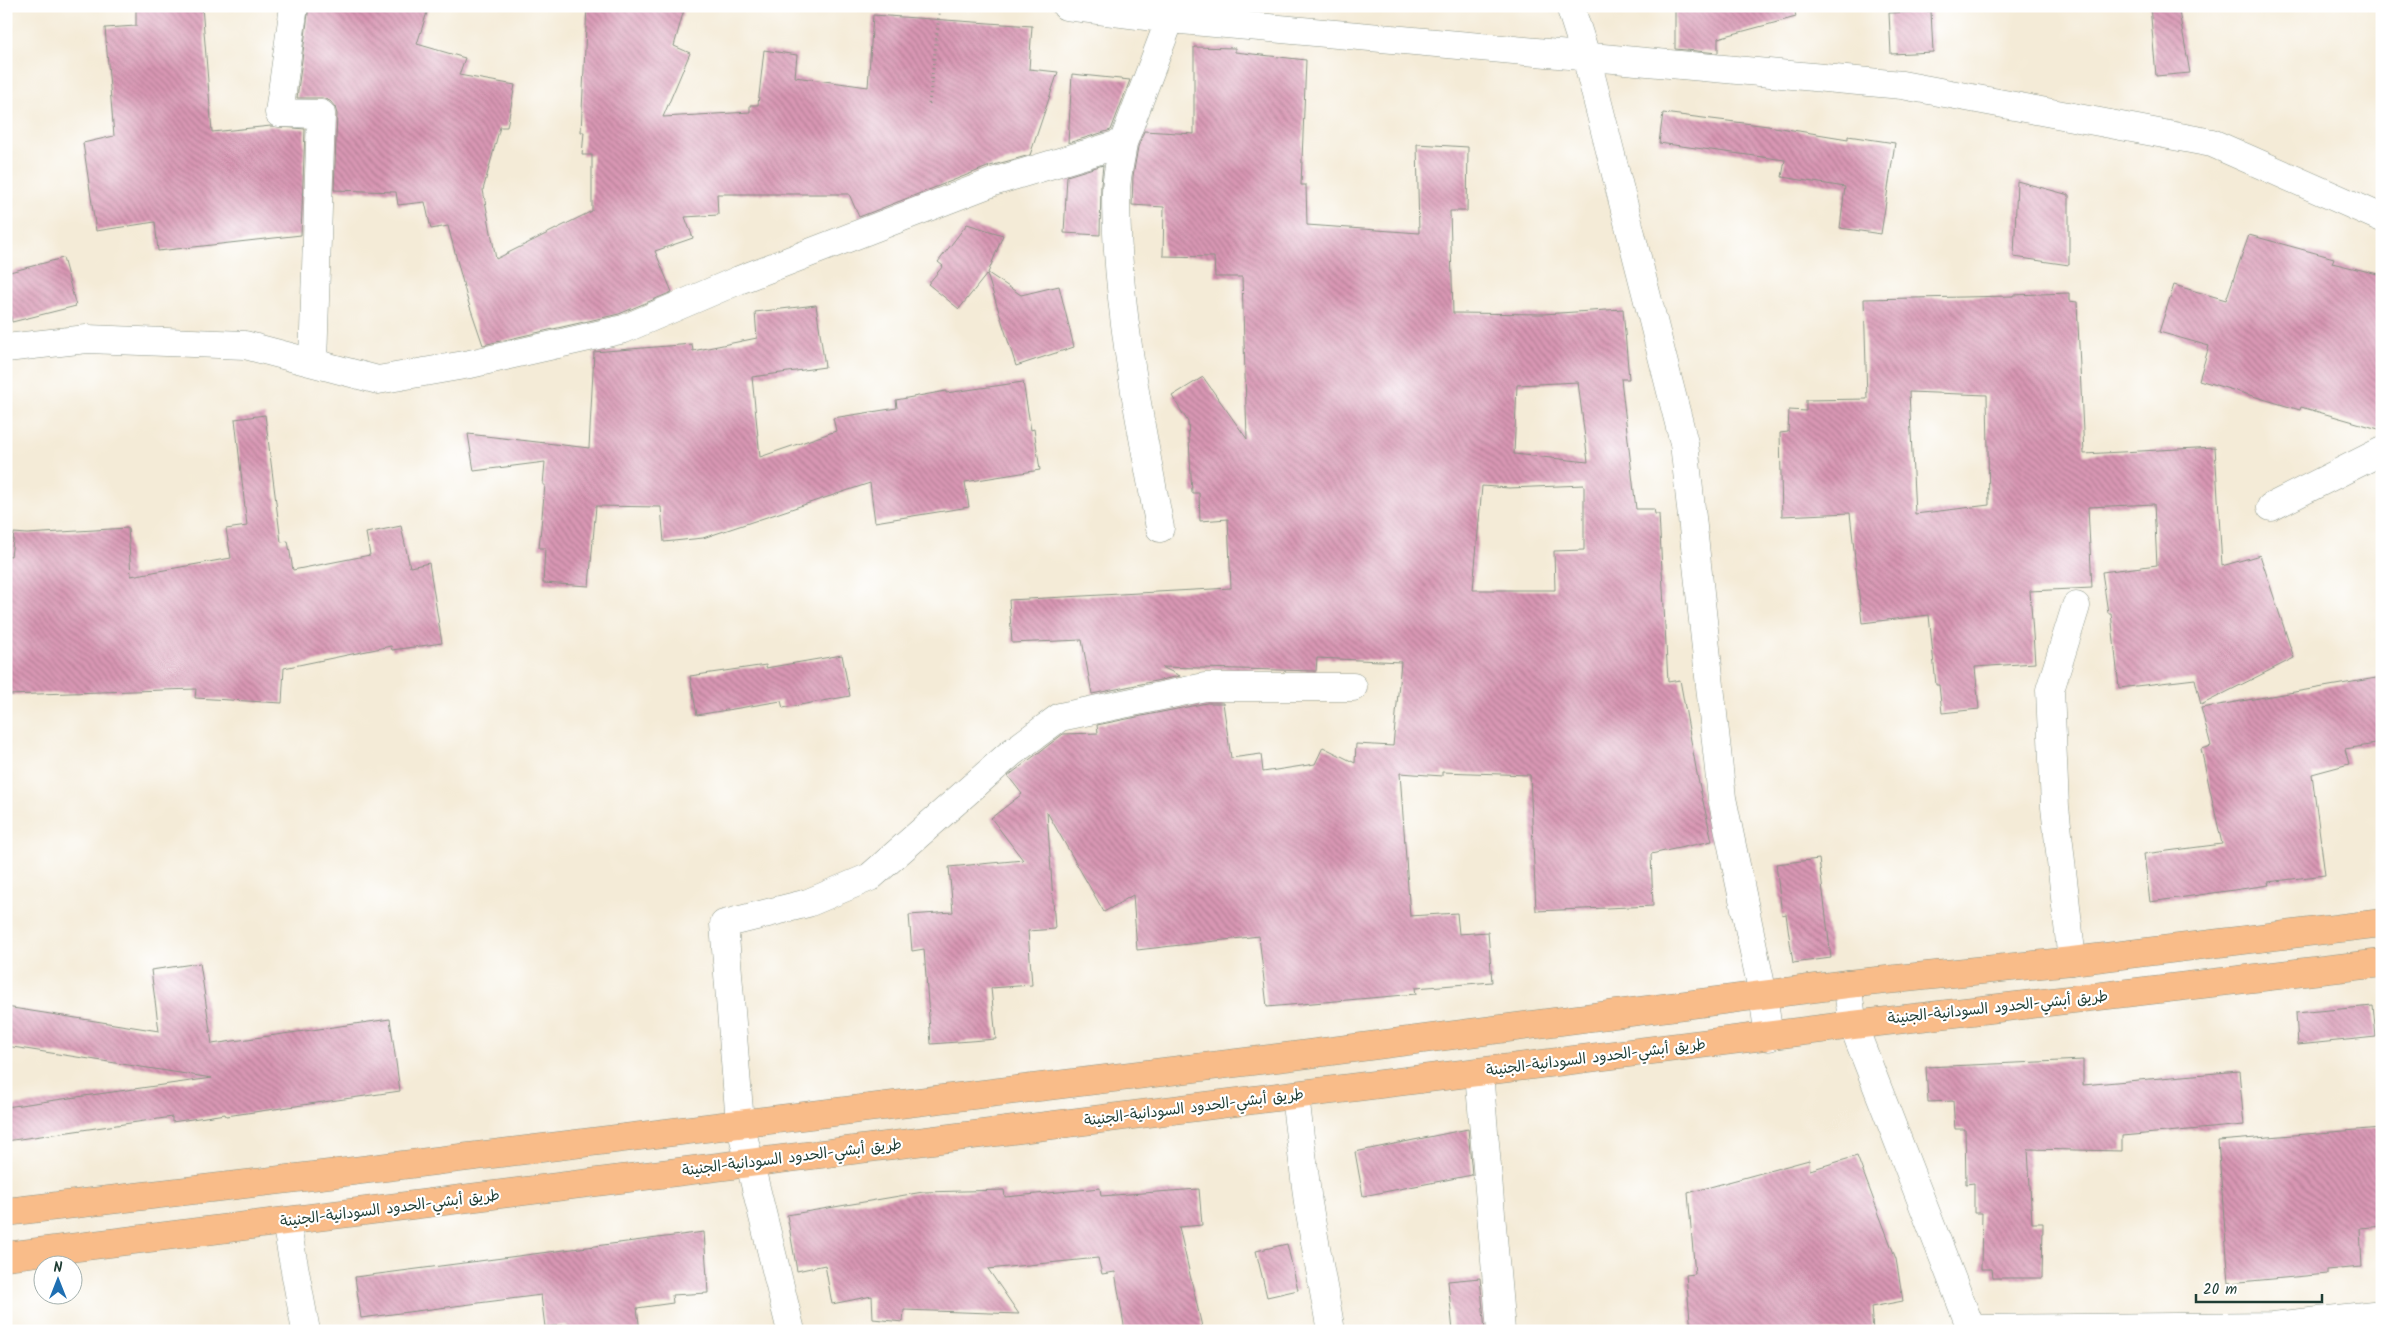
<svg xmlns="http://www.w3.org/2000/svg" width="2388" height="1337" font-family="Kalam,'Playpen Sans Arabic',sans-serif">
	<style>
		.building { fill: url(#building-back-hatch); fill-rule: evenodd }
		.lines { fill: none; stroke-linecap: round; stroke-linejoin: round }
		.minor-casing { stroke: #8a9486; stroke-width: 29 }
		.trunk-casing { stroke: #8a9486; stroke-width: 29 }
		.path { stroke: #8a9486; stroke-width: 3; stroke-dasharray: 1 4; stroke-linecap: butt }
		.minor { stroke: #fff; stroke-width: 28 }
		.trunk { stroke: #f9bc89; stroke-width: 28 }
		.labels { text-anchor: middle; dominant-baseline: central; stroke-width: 4.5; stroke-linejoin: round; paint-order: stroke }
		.street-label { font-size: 15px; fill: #1f3d34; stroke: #fff }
	</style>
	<defs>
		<pattern id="building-back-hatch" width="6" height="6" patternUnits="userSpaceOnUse" patternTransform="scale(1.25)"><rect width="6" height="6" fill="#d997b4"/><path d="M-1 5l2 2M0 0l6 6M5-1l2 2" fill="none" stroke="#af7c93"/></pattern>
	</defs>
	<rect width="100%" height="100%" fill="#fff"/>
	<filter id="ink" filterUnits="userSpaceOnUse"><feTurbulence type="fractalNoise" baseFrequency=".02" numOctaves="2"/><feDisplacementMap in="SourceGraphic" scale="10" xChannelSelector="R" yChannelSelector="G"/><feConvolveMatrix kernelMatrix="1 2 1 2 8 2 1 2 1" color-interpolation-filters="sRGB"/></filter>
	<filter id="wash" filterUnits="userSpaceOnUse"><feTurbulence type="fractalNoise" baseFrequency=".0096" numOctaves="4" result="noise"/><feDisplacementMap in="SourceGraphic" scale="20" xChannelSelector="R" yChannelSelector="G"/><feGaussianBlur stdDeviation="1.12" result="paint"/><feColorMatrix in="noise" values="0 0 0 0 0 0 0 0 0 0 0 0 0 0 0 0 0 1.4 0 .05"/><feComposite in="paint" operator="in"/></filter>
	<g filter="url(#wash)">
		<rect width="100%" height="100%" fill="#f4ebd7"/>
		<g id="blocks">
			<path class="building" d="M 136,6 L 202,6 L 212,132 L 271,126 L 305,129 L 301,235 L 158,251 L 155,222 L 96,231 L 83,143 L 114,136 L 105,28 L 136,26 Z
				M 309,6 L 429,6 L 417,44 L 465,58 L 459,75 L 515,85 L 507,127 L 500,127 L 483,190 L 496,259 L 592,211 L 592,155 L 582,155 L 584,132 L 581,132 L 587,6 L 685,6 L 674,46 L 690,53 L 663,117 L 750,112 L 750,105 L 758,105 L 764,50 L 797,55 L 795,77 L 868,87 L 873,15 L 1032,26 L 1029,69 L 1058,72 L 1030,155 L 990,166 L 859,217 L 849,194 L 717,194 L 718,215 L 685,217 L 693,238 L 655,251 L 672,292 L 619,314 L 483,345 L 467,298 L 448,226 L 431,229 L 425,202 L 398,205 L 396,192 L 334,190 L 337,114 L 335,107 L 330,101 L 322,98 L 297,98 Z
				M 1675,6 L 1794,6 L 1796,17 L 1718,38 L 1718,53 L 1675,49 Z
				M 2150,6 L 2178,6 L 2190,73 L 2156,76 Z
				M 1931,11 L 1933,52 L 1891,54 L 1889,13 Z
				M 1194,47 L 1235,48 L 1235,52 L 1306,60 L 1301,185 L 1306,185 L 1307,225 L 1419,233 L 1417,144 L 1468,147 L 1467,211 L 1450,211 L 1453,313 L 1543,314 L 1623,309 L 1629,379 L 1621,379 L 1636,509 L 1654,509 L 1655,514 L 1659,514 L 1668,682 L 1680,680 L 1698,779 L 1712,841 L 1651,854 L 1653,906 L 1536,911 L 1530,775 L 1442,772 L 1442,776 L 1400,773 L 1410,916 L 1457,913 L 1459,934 L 1488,932 L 1492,982 L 1415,988 L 1416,994 L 1267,1007 L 1259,936 L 1137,950 L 1133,895 L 1104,912 L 1047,812 L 1055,929 L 1028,931 L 1032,985 L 991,988 L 996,1039 L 931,1044 L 924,949 L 912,951 L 909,915 L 953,912 L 949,867 L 1023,860 L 991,818 L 1022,794 L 1008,776 L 1063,734 L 1098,733 L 1097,725 L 1207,703 L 1223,703 L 1231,758 L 1261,754 L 1263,772 L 1315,764 L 1323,747 L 1355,763 L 1356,744 L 1393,746 L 1401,662 L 1317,658 L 1316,671 L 1162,667 L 1180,676 L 1092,694 L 1082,640 L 1012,643 L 1009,600 L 1231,588 L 1228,519 L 1200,521 L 1199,493 L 1192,493 L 1188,422 L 1172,396 L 1203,377 L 1247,439 L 1242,277 L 1215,277 L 1214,257 L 1163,256 L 1164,207 L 1132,205 L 1133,176 L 1138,147 L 1144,131 L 1194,134 ZM 1578,382 L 1588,462 L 1514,454 L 1517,385 ZM 1584,485 L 1584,550 L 1554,551 L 1555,590 L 1473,590 L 1482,486 L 1509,488 Z
				M 1072,74 L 1130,80 L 1111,130 L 1068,143 Z
				M 1663,113 L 1768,126 L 1848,139 L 1848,136 L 1895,143 L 1881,234 L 1840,228 L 1845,187 L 1782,177 L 1785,160 L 1659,143 Z
				M 1103,165 L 1101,185 L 1100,235 L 1064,233 L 1067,176 Z
				M 2017,181 L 2069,195 L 2069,265 L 2014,257 Z
				M 967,224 L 1003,235 L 988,273 L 1021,295 L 1059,286 L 1074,347 L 1016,366 L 987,274 L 959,309 L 928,284 L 943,266 L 938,262 Z
				M 2249,235 L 2334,258 L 2332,263 L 2382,275 L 2382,430 L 2301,407 L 2300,410 L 2199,380 L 2209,346 L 2159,332 L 2174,285 L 2226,300 Z
				M 63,258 L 76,306 L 12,322 L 6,299 L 6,273 Z
				M 2069,293 L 2069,301 L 2077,302 L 2084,454 L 2215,447 L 2222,566 L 2260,555 L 2294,658 L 2201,705 L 2195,679 L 2119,688 L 2111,613 L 2108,613 L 2102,572 L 2157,565 L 2154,504 L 2088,507 L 2092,588 L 2030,591 L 2035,663 L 1975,667 L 1979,709 L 1942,713 L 1939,685 L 1936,685 L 1929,615 L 1862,623 L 1850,513 L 1782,516 L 1780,433 L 1788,432 L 1789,410 L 1806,411 L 1806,400 L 1867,399 L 1864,299 L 2013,296 L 2013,295 ZM 1909,392 L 1987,395 L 1989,505 L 1915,514 Z
				M 816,305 L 825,367 L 752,377 L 760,457 L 836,431 L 833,418 L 897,408 L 896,400 L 946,391 L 946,393 L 1023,382 L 1031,430 L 1034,429 L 1040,470 L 965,482 L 969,507 L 875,522 L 870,483 L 703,538 L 664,542 L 661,507 L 596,506 L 589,586 L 543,583 L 545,548 L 539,548 L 545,485 L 543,485 L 545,462 L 474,471 L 468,434 L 589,448 L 594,352 L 692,344 L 693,351 L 757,338 L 755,312 Z
				M 265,415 L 281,542 L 288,541 L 293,570 L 370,555 L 366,533 L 401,526 L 410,567 L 429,563 L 442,643 L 392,650 L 391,646 L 284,668 L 282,703 L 195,698 L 196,689 L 6,695 L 6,555 L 11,556 L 14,533 L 27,534 L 128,528 L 131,576 L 231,558 L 226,529 L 247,526 L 235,419 Z
				M 842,655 L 850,696 L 783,708 L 781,701 L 697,715 L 690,676 L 766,665 L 766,668 Z
				M 2382,677 L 2382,743 L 2345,749 L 2349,764 L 2312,774 L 2325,875 L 2268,882 L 2269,885 L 2150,902 L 2144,854 L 2222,844 L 2201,749 L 2211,746 L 2201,708 Z
				M 1819,859 L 1831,958 L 1793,963 L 1786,914 L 1782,915 L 1776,864 Z
				M 200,963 L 212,1044 L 390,1019 L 400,1091 L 226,1116 L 225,1114 L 172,1122 L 172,1117 L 6,1141 L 6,1107 L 212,1078 L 6,1046 L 6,1007 L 159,1031 L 151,970 Z
				M 2373,1006 L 2376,1037 L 2298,1045 L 2296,1013 Z
				M 2083,1060 L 2083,1085 L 2239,1071 L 2244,1125 L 2122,1136 L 2122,1151 L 2028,1149 L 2032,1223 L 2043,1223 L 2042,1278 L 1993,1278 L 1992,1269 L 1981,1269 L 1982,1213 L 1974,1213 L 1974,1183 L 1966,1184 L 1965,1129 L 1955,1129 L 1953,1101 L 1928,1102 L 1926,1067 Z
				M 2382,1128 L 2382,1226 L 2360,1228 L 2362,1267 L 2327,1270 L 2327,1274 L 2229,1283 L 2218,1141 Z
				M 1468,1129 L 1472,1175 L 1363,1196 L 1355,1152 Z
				M 1857,1156 L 1896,1259 L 1903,1301 L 1871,1307 L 1873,1331 L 1691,1331 L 1686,1275 L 1695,1274 L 1688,1193 L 1809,1160 L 1810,1170 Z
				M 1100,1188 L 1101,1196 L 1199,1189 L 1202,1225 L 1179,1227 L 1203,1331 L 1125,1331 L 1115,1272 L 1102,1274 L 1098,1258 L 988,1269 L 1019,1314 L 904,1310 L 903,1322 L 873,1319 L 872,1296 L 832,1304 L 825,1265 L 797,1271 L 787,1215 L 923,1192 L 1004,1190 L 1005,1197 Z
				M 704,1232 L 708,1293 L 672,1295 L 673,1303 L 637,1308 L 640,1331 L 568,1331 L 567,1325 L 545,1327 L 541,1295 L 361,1318 L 355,1277 Z
				M 1287,1244 L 1298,1290 L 1267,1297 L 1256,1251 Z
				M 1480,1278 L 1485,1331 L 1453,1331 L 1448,1281 Z"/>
		</g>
	</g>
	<g filter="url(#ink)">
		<use href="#blocks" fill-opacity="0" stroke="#8a9486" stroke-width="1"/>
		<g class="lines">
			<defs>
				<path id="minor" d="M 294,6 L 279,113 L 321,114 L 313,362
					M 1066,6 L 1170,19 L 1902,85 L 2212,143 L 2382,218
					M 1570,6 L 1586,56 L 1684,443 L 1722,798 L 1763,995 L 1769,1037
					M 1123,143 C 1121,159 1116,176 1116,192 C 1116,306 1139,417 1160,528
					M 6,348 L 87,339 L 245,345 L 378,380 L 470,364 L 624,329 L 739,280 L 996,181 L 1123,143 L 1170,19
					M 2271,507 L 2382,451
					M 2072,961 L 2055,807 L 2050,690 L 2076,606
					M 1847,984 L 1853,1025 L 1972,1331
					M 1479,1073 L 1501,1331
					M 1295,1096 L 1308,1203 L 1331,1331
					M 286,1222 L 306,1331
					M 1971,1329 L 2273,1326 L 2382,1314
					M 791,1331 L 740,1123 L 724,924 L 808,903 L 870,877 L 1011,753 L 1060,717 L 1205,687 L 1353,687"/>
				<path id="trunk" d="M 6,1212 L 280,1180 L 1285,1057 L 1847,984 L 2072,961 L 2382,923
					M 6,1256 L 1853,1025 L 2382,963"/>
			</defs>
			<use href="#minor" class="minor-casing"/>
			<use href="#trunk" class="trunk-casing"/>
			<path class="path" d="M 929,104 L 940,6"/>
			<use href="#minor" class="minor"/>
			<use href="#trunk" class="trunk"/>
		</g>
	</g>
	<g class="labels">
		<g class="street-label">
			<text transform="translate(1998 1008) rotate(-6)">طريق أبشي-الحدود السودانية-الجنينة</text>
			<text transform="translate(1596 1058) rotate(-7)">طريق أبشي-الحدود السودانية-الجنينة</text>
			<text transform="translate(1194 1108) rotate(-7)">طريق أبشي-الحدود السودانية-الجنينة</text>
			<text transform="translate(792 1158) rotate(-7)">طريق أبشي-الحدود السودانية-الجنينة</text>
			<text transform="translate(390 1209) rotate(-7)">طريق أبشي-الحدود السودانية-الجنينة</text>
		</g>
	</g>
	<rect width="2388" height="1337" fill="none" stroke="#fff" stroke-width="25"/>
	<g transform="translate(58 1280)"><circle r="24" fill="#ffffff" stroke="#a5b1ae"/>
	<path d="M0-4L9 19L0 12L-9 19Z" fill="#1f6fb2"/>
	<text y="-8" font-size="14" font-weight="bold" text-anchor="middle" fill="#1f3d34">N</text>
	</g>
	<path d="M2196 1294v8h126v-8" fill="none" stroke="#1f3d34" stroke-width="2.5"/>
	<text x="2203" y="1294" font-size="15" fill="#1f3d34" stroke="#ffffff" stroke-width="4" paint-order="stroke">20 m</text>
</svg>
